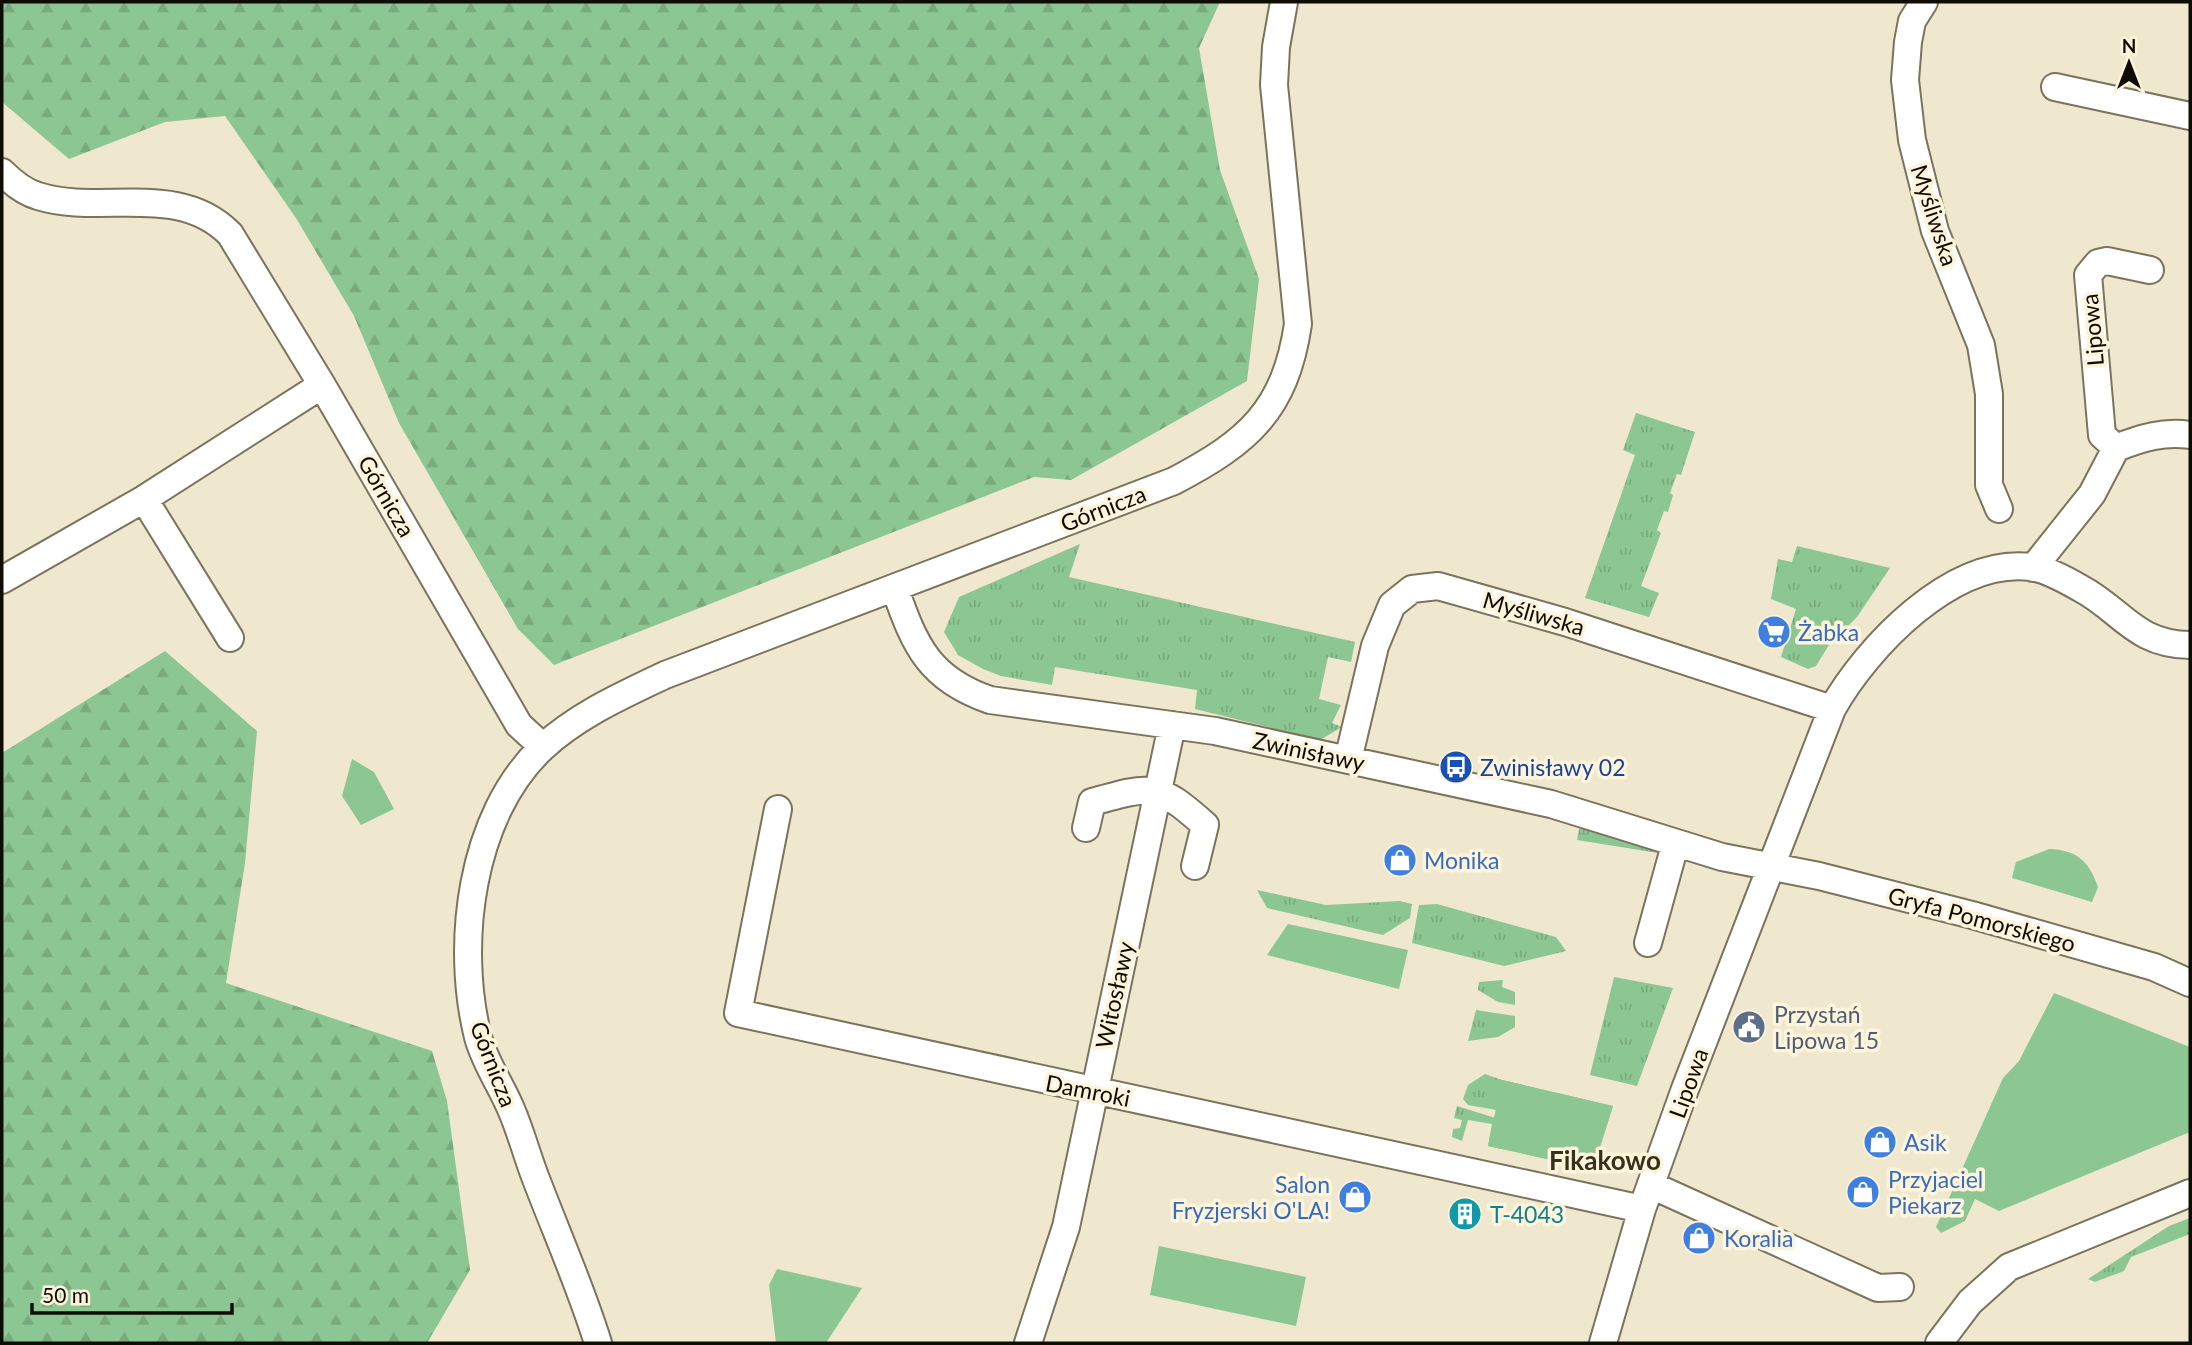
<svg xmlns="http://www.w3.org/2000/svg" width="2192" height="1345" font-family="Lato,sans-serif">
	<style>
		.grass { fill: url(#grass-tufts) }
		.forest { fill: url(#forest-firs) }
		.green { fill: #8cc793 }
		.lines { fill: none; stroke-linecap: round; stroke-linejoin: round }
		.minor-casing { stroke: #7b735c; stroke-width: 30 }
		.minor { stroke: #fff; stroke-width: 26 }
		.labels { text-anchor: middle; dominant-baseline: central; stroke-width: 7; stroke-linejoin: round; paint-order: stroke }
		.street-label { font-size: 23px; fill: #0f0c05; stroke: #fdf4db }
		.shop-label { font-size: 23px; fill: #366cbe; stroke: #fdf4db; text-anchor: start }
		.transit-label { font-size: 23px; fill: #164399; stroke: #fdf4db; text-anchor: start }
		.service-label { font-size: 23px; fill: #4e5e75; stroke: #fdf4db; text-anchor: start }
		.culture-label { font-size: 23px; fill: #0d838f; stroke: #fdf4db; text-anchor: start }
		.quarter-label { font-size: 26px; font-weight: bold; fill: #37301c; stroke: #fdf4db }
	</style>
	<defs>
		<pattern id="grass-tufts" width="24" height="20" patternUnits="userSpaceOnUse" patternTransform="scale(1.75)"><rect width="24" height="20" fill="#8cc793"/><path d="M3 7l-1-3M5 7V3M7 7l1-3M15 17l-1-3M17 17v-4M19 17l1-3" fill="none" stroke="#78aa7d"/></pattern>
		<pattern id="forest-firs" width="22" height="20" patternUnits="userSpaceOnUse" patternTransform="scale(1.75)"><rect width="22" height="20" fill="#8cc793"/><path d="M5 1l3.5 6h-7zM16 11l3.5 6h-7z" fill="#78aa7d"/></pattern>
	</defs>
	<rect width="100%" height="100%" fill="#efe7ce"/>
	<path class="grass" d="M 1636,413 L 1695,432 L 1681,475 L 1677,474 L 1670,493 L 1673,495 L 1668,512 L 1664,511 L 1657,530 L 1661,533 L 1641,586 L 1659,593 L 1649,617 L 1585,598 L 1635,455 L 1623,450 Z
		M 1080,544 L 1069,577 L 1355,642 L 1351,662 L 1328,657 L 1319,699 L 1341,705 L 1332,723 L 1342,727 L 1320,740 L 1195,709 L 1197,690 L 1055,667 L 1052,685 L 1001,676 L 983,669 L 958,655 L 944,632 L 959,597 Z
		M 1797,546 L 1890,568 L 1857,617 L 1829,645 L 1816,666 L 1808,669 L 1781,657 L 1796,609 L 1771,599 L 1778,559 L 1792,562 Z
		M 1581,819 L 1653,843 L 1658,853 L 1577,840 Z
		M 1257,890 L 1326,905 L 1400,901 L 1412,904 L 1410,918 L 1383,935 L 1267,908 Z
		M 1437,904 L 1556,937 L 1566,951 L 1504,966 L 1412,943 L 1419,905 Z
		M 1614,977 L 1673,988 L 1637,1086 L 1590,1075 Z
		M 1503,980 L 1502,987 L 1515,992 L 1515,1005 L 1498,1002 L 1478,990 L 1479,982 Z
		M 1476,1010 L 1515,1016 L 1515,1027 L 1498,1037 L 1468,1041 Z
		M 1485,1074 L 1502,1080 L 1613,1106 L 1593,1169 L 1488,1146 L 1492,1124 L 1468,1120 L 1462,1141 L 1452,1137 L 1453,1129 L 1460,1128 L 1462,1120 L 1454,1118 L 1457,1106 L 1505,1121 L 1508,1112 L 1468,1105 L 1463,1099 L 1468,1085 Z
		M 2190,1218 L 2190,1234 L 2131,1257 L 2124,1271 L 2095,1282 L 2088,1279 L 2169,1226 Z"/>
	<path class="forest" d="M 2,2 L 1220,2 L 1199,48 L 1220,170 L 1259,279 L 1247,381 L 1071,480 L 1034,477 L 554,665 L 518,629 L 399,423 L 354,316 L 296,218 L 225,116 L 165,122 L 69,159 L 2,102 Z
		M 165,651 L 257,731 L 245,863 L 226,983 L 432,1051 L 447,1101 L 470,1270 L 427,1343 L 2,1343 L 2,753 Z"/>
	<path class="green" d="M 352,759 L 374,772 L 394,809 L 361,825 L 342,796 Z
		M 2049,849 C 2077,850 2089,861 2098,887 L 2092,902 L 2012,878 L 2016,862 Z
		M 1288,924 L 1408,950 L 1399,989 L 1267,955 Z
		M 2054,993 L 2190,1047 L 2190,1132 L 1999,1211 L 1975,1199 L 1965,1221 L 1941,1233 L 1936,1227 L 2003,1078 L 2019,1061 Z
		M 1502,1080 L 1613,1106 L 1593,1169 L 1488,1146 Z
		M 1159,1246 L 1306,1277 L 1296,1326 L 1150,1295 Z
		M 777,1269 L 862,1288 L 826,1343 L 776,1343 L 769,1285 Z"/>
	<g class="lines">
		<defs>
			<path id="minor" d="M 1924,2 L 1912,21 L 1908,42 L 1905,80 L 1912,140 L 1935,231 L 1981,345 L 1989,394 L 1989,485 L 1999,509
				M 2055,87 L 2190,116
				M 2,172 C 12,182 24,192 38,196 C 101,216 178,181 230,234 L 322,385 L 519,725 L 543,747
				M 2116,448 C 2141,438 2164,431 2190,435
				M 144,499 L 230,638
				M 2033,568 L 2092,494 L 2116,448 L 2102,435 L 2088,275 L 2098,263 L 2107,261 L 2150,270
				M 2,580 L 144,499 L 322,385
				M 895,589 C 915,646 929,679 990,700 L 1215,731 L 1551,804 L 1722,857 L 1819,876 L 1972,915 L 2154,967 L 2190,983
				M 1348,760 L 1375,646 L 1392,605 L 1412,589 L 1438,586 L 1565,622 L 1832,709
				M 778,809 L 738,1013 L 1642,1209
				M 1086,828 L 1092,802 C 1152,785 1158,783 1205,825 L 1195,866
				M 1648,943 L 1675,845
				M 1651,1185 L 1878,1288 L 1900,1287
				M 598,1343 C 581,1288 557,1234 536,1179 C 527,1156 521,1132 511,1109 C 501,1085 485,1063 478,1037 C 455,945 470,816 542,748 C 578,715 621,696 665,675 L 1174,481 C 1248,442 1285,411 1298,324 L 1274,85 L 1276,47 L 1284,2
				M 1028,1343 L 1066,1227 L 1172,725
				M 1603,1343 L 1642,1209 L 1685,1089 L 1832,709 C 1867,647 1952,557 2031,567 C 2046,569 2066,580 2080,588 C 2122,610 2134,644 2190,645
				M 1939,1343 L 1970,1302 L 2009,1267 L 2190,1193"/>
		</defs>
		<use href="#minor" class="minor-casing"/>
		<use href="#minor" class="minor"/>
	</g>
	<defs>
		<symbol id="supermarket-disc" viewBox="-11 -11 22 22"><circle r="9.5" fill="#3f7fe0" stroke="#fdf4db"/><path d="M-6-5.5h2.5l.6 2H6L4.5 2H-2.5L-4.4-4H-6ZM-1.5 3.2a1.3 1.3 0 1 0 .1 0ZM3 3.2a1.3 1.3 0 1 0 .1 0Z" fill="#fff"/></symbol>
		<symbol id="bus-disc" viewBox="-11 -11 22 22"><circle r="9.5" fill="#1a4fb4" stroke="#fdf4db"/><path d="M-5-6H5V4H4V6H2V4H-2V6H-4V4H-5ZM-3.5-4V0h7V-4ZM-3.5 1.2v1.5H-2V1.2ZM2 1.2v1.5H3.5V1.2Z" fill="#fff"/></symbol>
		<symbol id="shop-disc" viewBox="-11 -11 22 22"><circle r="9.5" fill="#3f7fe0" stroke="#fdf4db"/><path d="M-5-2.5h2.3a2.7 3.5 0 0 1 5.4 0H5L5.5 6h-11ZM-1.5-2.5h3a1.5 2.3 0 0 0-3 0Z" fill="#fff"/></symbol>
		<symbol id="civic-disc" viewBox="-11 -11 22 22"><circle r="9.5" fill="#5c6f8a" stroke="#fdf4db"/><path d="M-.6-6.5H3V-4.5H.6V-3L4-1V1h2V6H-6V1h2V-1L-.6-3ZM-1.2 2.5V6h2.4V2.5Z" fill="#fff"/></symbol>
		<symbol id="building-disc" viewBox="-11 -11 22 22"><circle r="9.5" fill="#0f9aa8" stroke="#fdf4db"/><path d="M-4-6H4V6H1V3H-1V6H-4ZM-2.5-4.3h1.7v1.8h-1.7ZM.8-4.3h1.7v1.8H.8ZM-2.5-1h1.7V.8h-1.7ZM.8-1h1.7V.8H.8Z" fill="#fff"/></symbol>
	</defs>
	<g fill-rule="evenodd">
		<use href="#supermarket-disc" x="1755" y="613" width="38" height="38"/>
		<use href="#bus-disc" x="1437" y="748" width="38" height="38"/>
		<use href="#shop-disc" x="1381" y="841" width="38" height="38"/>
		<use href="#civic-disc" x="1730" y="1008" width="38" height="38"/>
		<use href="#shop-disc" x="1861" y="1123" width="38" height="38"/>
		<use href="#shop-disc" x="1844" y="1173" width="38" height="38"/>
		<use href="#shop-disc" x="1336" y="1178" width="38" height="38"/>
		<use href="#building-disc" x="1446" y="1195" width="38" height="38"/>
		<use href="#shop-disc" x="1680" y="1219" width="38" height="38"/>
	</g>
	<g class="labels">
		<g class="street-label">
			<text transform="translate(1935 215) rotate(72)">Myśliwska</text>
			<text transform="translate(2092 330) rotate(-95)">Lipowa</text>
			<text transform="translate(387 496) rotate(60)">Górnicza</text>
			<text transform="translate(1103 508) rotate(-21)">Górnicza</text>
			<text transform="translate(1534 613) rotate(16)">Myśliwska</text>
			<text transform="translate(1309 751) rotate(12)">Zwinisławy</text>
			<text transform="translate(1982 919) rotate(15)">Gryfa Pomorskiego</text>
			<text transform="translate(1114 995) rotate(-78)">Witosławy</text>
			<text transform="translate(494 1064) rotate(69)">Górnicza</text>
			<text transform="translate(1688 1083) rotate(-70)">Lipowa</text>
			<text transform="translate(1088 1090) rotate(11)">Damroki</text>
		</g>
		<g class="shop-label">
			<text x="1798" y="632">Żabka</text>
			<text x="1424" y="860">Monika</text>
			<text x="1904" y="1142">Asik</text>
			<text x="1888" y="1179">Przyjaciel<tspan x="1888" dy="26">Piekarz</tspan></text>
			<text x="1330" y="1184" text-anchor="end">Salon<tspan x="1330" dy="26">Fryzjerski O'LA!</tspan></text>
			<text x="1724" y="1238">Koralia</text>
		</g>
		<g class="transit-label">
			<text x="1480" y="767">Zwinisławy 02</text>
		</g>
		<g class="service-label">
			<text x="1774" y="1014">Przystań<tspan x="1774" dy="26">Lipowa 15</tspan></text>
		</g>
		<g class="culture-label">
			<text x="1490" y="1214">T-4043</text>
		</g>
		<g class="quarter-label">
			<text x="1605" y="1160">Fikakowo</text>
		</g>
	</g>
	<rect width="2192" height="1345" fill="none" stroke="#0f0c05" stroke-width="7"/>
	<g transform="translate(2129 63)" stroke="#fdf4db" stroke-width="5" paint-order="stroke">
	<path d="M0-5L12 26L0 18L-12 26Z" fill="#0f0c05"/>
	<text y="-10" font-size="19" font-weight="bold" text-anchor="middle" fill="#0f0c05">N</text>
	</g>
	<path d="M32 1303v10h200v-10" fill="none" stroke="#0f0c05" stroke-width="3.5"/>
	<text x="42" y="1303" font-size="21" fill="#0f0c05" stroke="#fdf4db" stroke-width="5" paint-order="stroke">50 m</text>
</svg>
